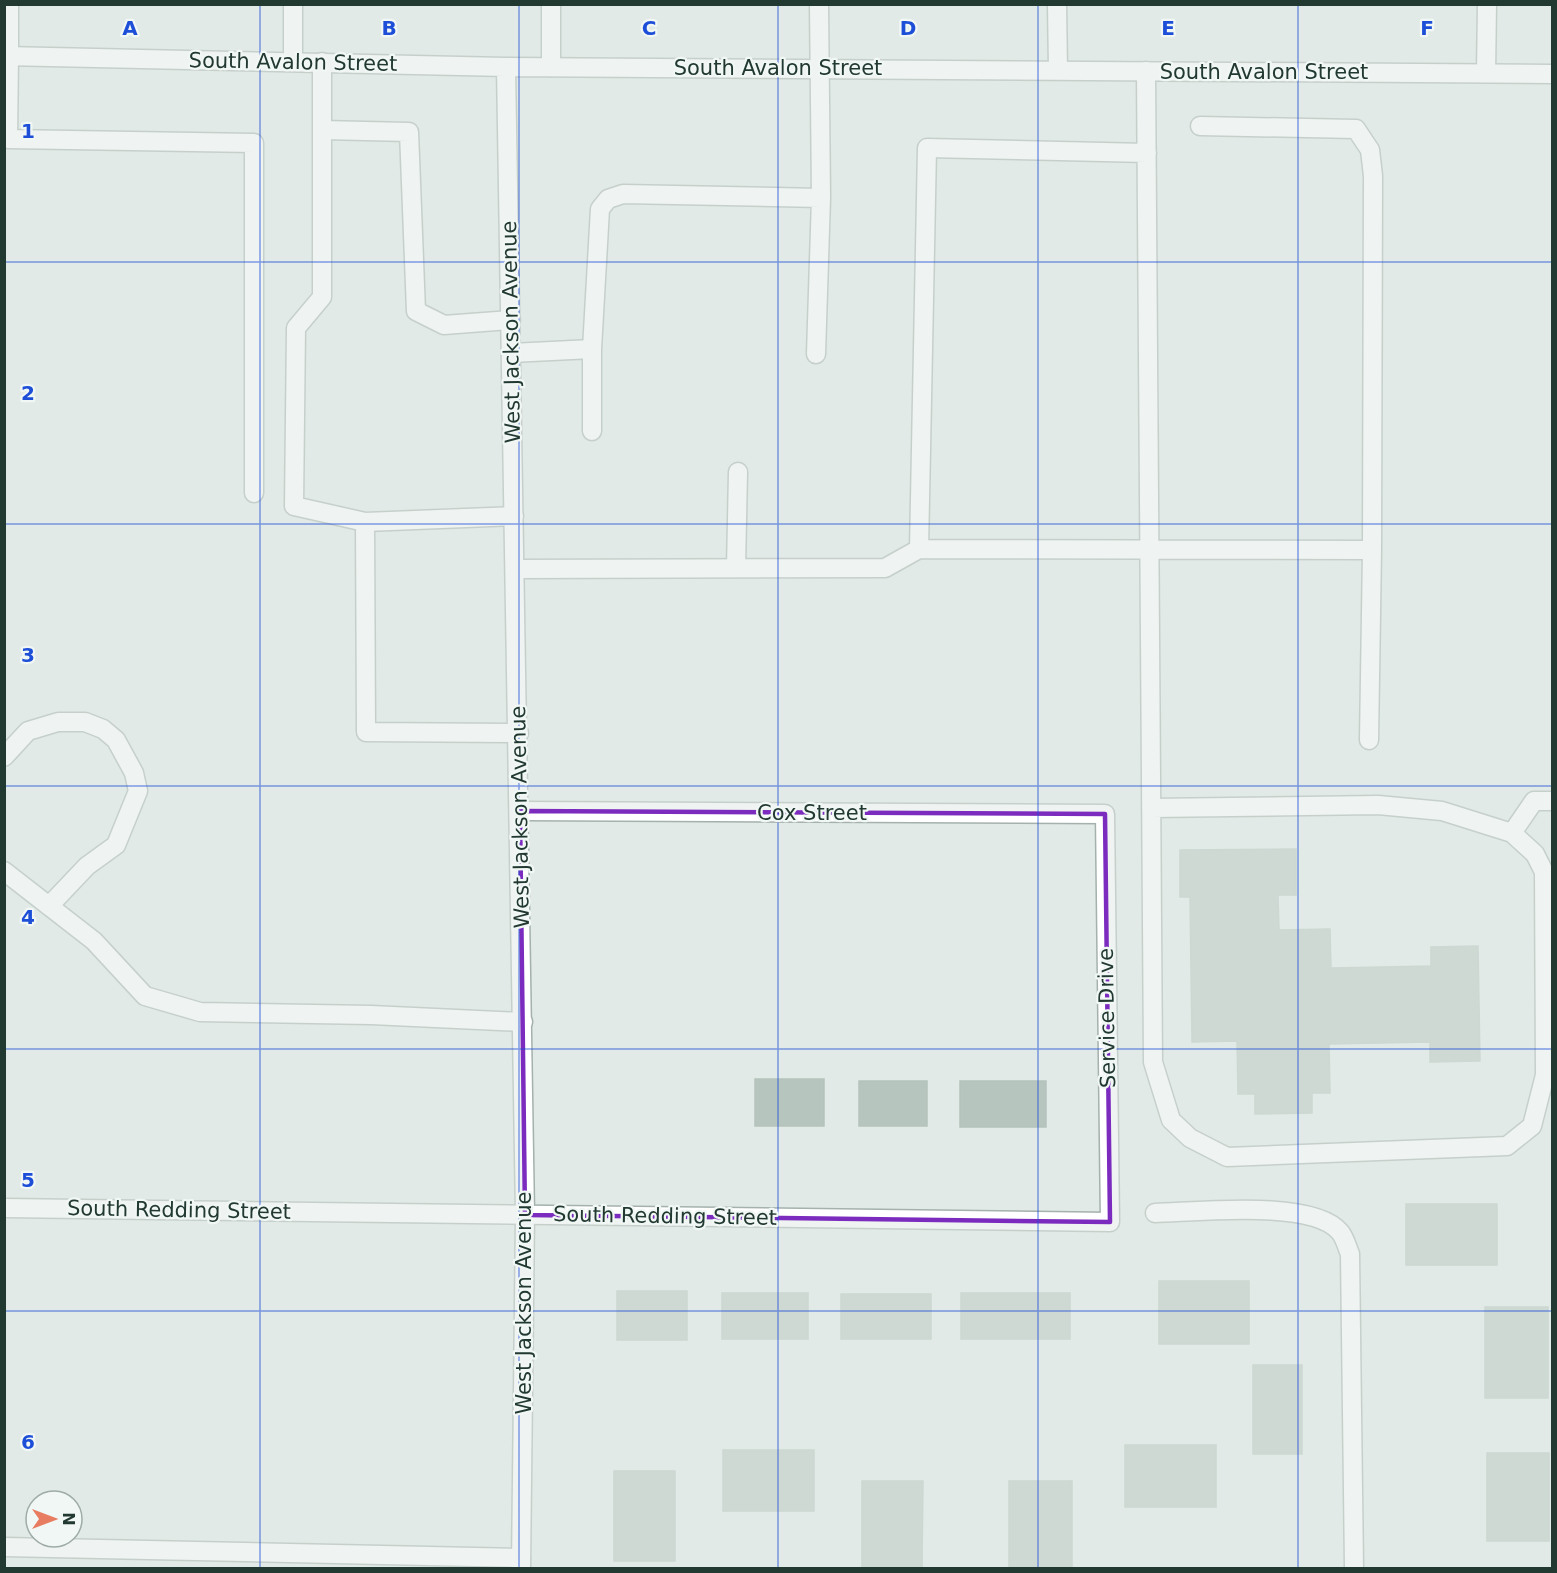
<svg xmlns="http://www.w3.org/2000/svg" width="1557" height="1573" font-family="'DejaVu Sans',sans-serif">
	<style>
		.building { fill: #b6c5be; stroke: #b4c3bc; stroke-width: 1.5 }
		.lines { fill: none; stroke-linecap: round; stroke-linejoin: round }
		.service-casing { stroke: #a4b1ac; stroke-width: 21 }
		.minor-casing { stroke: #a4b1ac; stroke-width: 21 }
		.tertiary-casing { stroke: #a4b1ac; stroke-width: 21 }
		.service { stroke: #fff; stroke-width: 18 }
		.minor { stroke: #fff; stroke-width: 18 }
		.tertiary { stroke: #fff; stroke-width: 18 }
		.marked { fill: none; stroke: #7b2cbf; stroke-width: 4.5; stroke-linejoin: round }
		.grid { fill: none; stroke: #1d4ed8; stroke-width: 1.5; stroke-opacity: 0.55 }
		.labels { text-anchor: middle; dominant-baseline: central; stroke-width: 4.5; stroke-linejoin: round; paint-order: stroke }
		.street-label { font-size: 21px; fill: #223932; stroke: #f1f7f4 }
		.grid-label { font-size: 20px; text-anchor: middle; font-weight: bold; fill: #1d4ed8; stroke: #f1f7f4; stroke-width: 4.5; stroke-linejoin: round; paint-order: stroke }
	</style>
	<rect width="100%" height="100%" fill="#e1eae6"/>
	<path class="building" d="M 1296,849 L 1296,895 L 1278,895 L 1279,930 L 1330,929 L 1331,968 L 1431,966 L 1431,947 L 1478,946 L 1480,1061 L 1430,1062 L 1430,1042 L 1329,1044 L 1330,1093 L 1312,1093 L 1312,1113 L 1255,1114 L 1255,1094 L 1238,1094 L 1237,1041 L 1192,1042 L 1190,897 L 1180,897 L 1180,850 Z
		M 755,1079 L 824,1079 L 824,1126 L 755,1126 Z
		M 859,1081 L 927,1081 L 927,1126 L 859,1126 Z
		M 960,1081 L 1046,1081 L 1046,1127 L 960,1127 Z
		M 1406,1204 L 1497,1204 L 1497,1265 L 1406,1265 Z
		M 1159,1281 L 1249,1281 L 1249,1344 L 1159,1344 Z
		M 617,1291 L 687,1291 L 687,1340 L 617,1340 Z
		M 722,1293 L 808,1293 L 808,1339 L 722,1339 Z
		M 961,1293 L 1070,1293 L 1070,1339 L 961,1339 Z
		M 841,1294 L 931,1294 L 931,1339 L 841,1339 Z
		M 1485,1307 L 1548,1307 L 1548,1398 L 1485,1398 Z
		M 1253,1365 L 1302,1365 L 1302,1454 L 1253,1454 Z
		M 1125,1445 L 1216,1445 L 1216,1507 L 1125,1507 Z
		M 723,1450 L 814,1450 L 814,1511 L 723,1511 Z
		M 1487,1453 L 1549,1453 L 1549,1541 L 1487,1541 Z
		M 614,1471 L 675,1471 L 675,1561 L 614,1561 Z
		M 862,1481 L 923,1481 L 922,1568 L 862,1568 Z
		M 1009,1481 L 1072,1481 L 1072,1568 L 1009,1568 Z"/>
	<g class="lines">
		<defs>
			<path id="service" d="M 1057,4 L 1058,70
				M 9,56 L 8,139 L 254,143 L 254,493
				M 293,61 L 293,4
				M 322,62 L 322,297 L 296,328 L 294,506 L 365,522 L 366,732 L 519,733
				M 551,67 L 551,4
				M 1146,71 L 1153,1062 L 1171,1120 L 1190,1138 L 1227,1157 L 1507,1146 L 1532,1126 L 1545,1075 L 1544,872 L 1535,854 L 1512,833 L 1442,811 L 1378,805 L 1151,808
				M 1486,73 L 1487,4
				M 322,130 L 409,132 L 416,311 L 444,325 L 511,320
				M 1147,153 L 927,148 L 919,549 L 1372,550 L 1373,176 L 1370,150 L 1356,129 L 1200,126
				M 592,349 L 592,431
				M 511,353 L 592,349 L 600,209 L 608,199 L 623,194 L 821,198 L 819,4
				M 816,354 L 821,198
				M 365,522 L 514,516
				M 736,568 L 738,472
				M 515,569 L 885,568 L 919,549
				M 1369,740 L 1372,550
				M 4,757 L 28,731 L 58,722 L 85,722 L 103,729 L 116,740 L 134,773 L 138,791 L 116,845 L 87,866 L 49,906
				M 1512,833 L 1534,801 L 1552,801"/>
			<path id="minor" d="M 9,4 L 9,56
				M 4,871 L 94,941 L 145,996 L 200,1012 L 371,1015 L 523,1022
				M 4,1208 L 1110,1222 L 1105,814 L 520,811
				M 1155,1213 C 1197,1212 1313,1199 1340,1232 C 1345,1238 1347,1247 1350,1254 L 1354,1568
				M 4,1547 L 521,1558"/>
			<path id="tertiary" d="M 4,56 L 506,67 L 1552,74
				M 506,67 L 525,1215 L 521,1568"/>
		</defs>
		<use href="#service" class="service-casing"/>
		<use href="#minor" class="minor-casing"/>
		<use href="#tertiary" class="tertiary-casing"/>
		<use href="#service" class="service"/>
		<use href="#minor" class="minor"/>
		<use href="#tertiary" class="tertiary"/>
	</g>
	<path d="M0 0H1557V1573H0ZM 520,811 L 1105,814 L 1110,1222 L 525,1215 Z" fill="#e1eae6" fill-opacity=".55" fill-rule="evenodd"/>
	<path class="marked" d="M 520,811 L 1105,814 L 1110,1222 L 525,1215 Z"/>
	<path class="grid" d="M 260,4 L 260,1568M 519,4 L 519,1568M 778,4 L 778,1568M 1038,4 L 1038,1568M 1298,4 L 1298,1568M 4,262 L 1552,262M 4,524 L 1552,524M 4,786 L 1552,786M 4,1049 L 1552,1049M 4,1311 L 1552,1311"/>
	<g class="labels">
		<g class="street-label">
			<text transform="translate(293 62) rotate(1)">South Avalon Street</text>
			<text x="778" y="68">South Avalon Street</text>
			<text x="1264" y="72">South Avalon Street</text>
			<text transform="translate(511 332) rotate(-91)">West Jackson Avenue</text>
			<text x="812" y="813">Cox Street</text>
			<text transform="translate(520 817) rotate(-91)">West Jackson Avenue</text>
			<text transform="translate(1107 1018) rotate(-91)">Service Drive</text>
			<text transform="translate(179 1210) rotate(1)">South Redding Street</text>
			<text transform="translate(665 1216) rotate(1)">South Redding Street</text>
			<text transform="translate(524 1303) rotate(-90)">West Jackson Avenue</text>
		</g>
	</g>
	<g class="grid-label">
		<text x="130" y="35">A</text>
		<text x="389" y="35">B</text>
		<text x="649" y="35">C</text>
		<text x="908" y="35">D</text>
		<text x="1168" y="35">E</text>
		<text x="1427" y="35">F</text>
		<text x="28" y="138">1</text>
		<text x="28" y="400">2</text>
		<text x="28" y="662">3</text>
		<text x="28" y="924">4</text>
		<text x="28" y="1187">5</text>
		<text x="28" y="1449">6</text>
	</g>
	<rect width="1557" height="1573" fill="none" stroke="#223932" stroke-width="12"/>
	<g transform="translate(54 1519) rotate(90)"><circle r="28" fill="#f1f7f4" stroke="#9eaba6" stroke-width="1.5"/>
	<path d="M0-4.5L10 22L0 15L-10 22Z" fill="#e87c61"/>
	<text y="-9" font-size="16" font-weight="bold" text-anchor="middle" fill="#223932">N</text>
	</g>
</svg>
